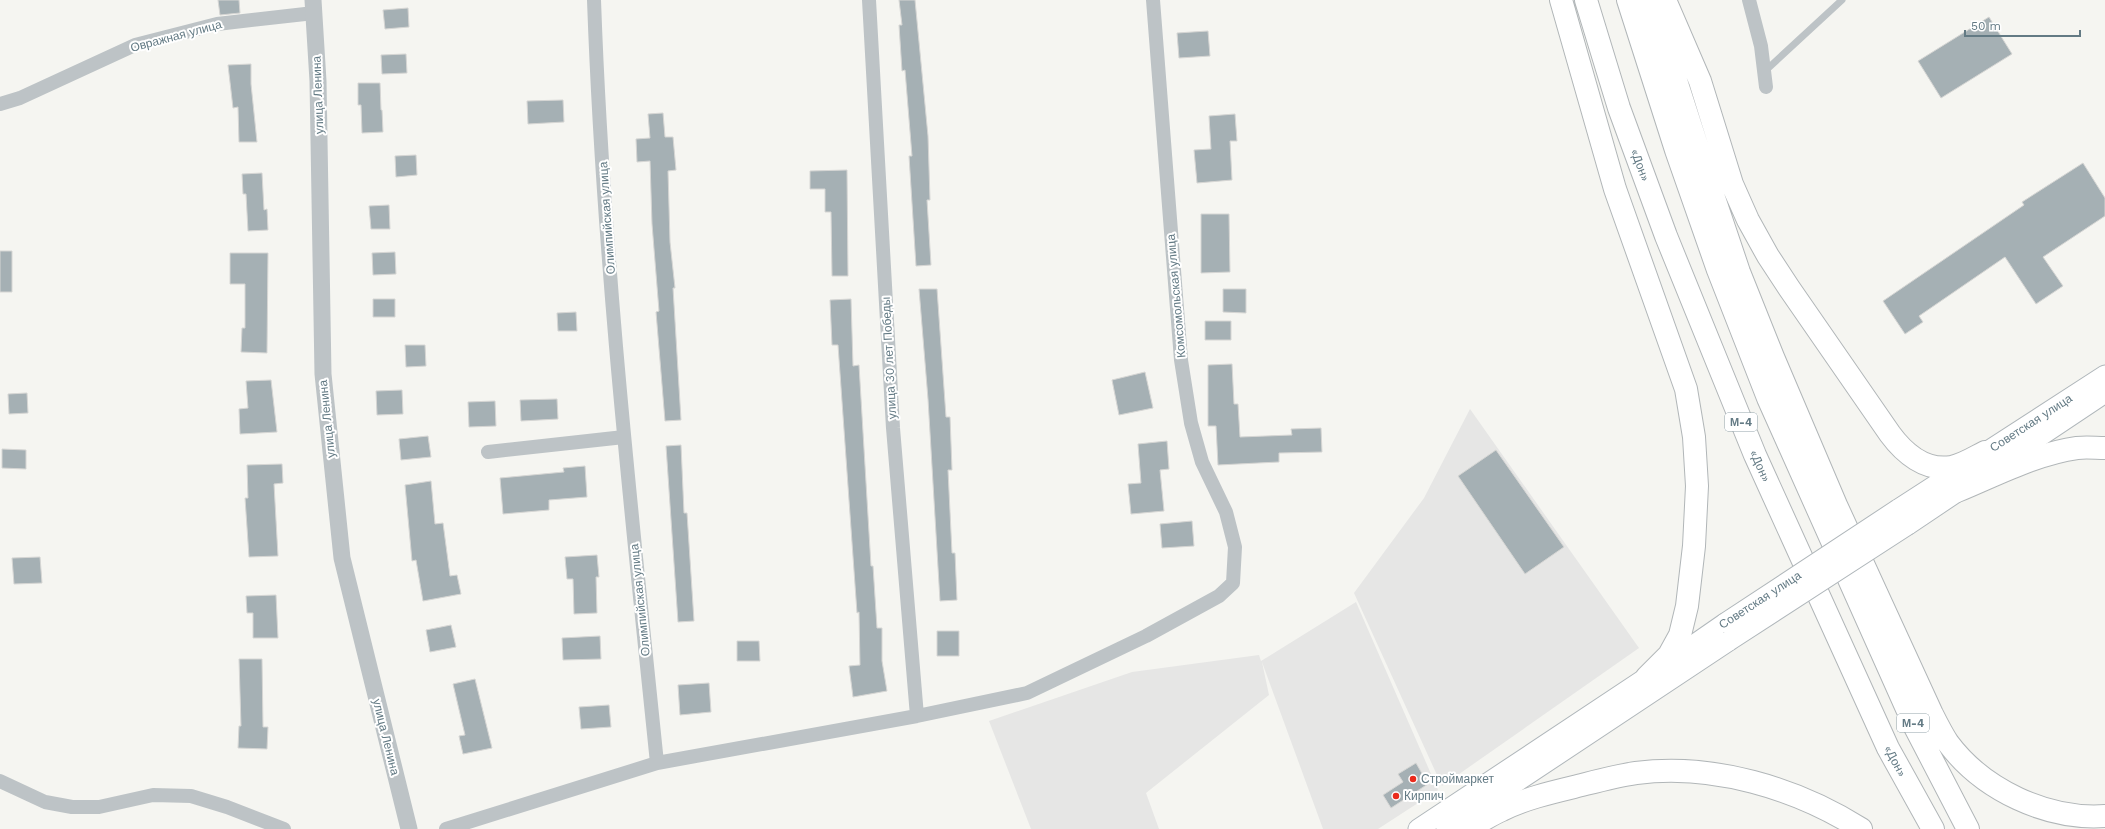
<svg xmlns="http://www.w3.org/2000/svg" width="2105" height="829" font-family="'Work Sans',sans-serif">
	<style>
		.built { fill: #e6e6e5 }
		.building { fill: #a5b0b4; stroke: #d6d6d4 }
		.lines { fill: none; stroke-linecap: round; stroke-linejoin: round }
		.secondary-casing { stroke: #b0b7bb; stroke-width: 21 }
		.motorway-casing { stroke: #b1b6b8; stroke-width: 24 }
		.service { stroke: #bdc3c6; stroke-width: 7 }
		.minor { stroke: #bdc3c6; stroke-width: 14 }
		.tertiary { stroke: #bdc3c6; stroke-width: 17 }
		.secondary { stroke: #fff; stroke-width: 19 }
		.motorway { stroke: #fff; stroke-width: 22 }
		.secondary-bridge-casing { stroke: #b0b7bb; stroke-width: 21; stroke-linecap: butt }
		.secondary-bridge { stroke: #fff; stroke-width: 19 }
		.poi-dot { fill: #ea2a1c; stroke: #fff; stroke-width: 1.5 }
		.labels { text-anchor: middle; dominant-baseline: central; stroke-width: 4; stroke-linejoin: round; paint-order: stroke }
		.shield { fill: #fff; stroke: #92a2a9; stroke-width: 1 }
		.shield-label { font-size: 11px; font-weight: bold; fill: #637a84 }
		.street-label { font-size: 12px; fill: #637a84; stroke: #fff }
		.poi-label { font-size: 12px; fill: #637a84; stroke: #fff; text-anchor: start }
	</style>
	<rect width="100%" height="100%" fill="#f5f5f1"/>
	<path class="built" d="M 1470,409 L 1639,648 L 1442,786 L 1354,593 L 1424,498 Z
		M 1356,602 L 1438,790 L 1378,829 L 1323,829 L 1262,662 L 1269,695 L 1146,793 L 1159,829 L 1031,829 L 989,721 L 1132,672 L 1259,655 L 1261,661 Z"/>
	<path class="building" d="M 218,0 L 239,0 L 240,13 L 220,15 Z
		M 899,0 L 915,0 L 928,136 L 930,200 L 927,200 L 931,265 L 916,266 L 909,156 L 912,156 L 905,70 L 902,71 L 899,25 L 902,25 Z
		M 408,8 L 409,27 L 385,29 L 383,10 Z
		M 1989,17 L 2012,54 L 1941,98 L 1918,61 Z
		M 1208,31 L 1210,56 L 1179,58 L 1177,33 Z
		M 406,54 L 407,73 L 382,74 L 381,55 Z
		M 251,64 L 251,84 L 257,142 L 239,142 L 238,107 L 233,108 L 228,65 Z
		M 358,83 L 380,83 L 381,110 L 382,110 L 383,132 L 362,133 L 361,105 L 358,105 Z
		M 563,100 L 564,122 L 528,124 L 527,101 Z
		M 663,113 L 665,137 L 673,137 L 676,170 L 668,171 L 670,242 L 675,288 L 673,288 L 681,420 L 665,421 L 656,312 L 659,311 L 652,224 L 650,161 L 637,162 L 636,139 L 650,138 L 648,114 Z
		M 1235,114 L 1237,141 L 1230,141 L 1232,180 L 1197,183 L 1194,150 L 1211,149 L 1209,116 Z
		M 416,155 L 417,175 L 396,177 L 395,156 Z
		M 2083,163 L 2105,198 L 2105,216 L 2043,257 L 2063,286 L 2036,304 L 2005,257 L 1919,316 L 1923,322 L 1905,334 L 1883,301 L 2024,205 L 2022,202 Z
		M 847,170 L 848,276 L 832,276 L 831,212 L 825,212 L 825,189 L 810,189 L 810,171 Z
		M 262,173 L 264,210 L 267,209 L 268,230 L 248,231 L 246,194 L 243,194 L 242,174 Z
		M 389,205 L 390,229 L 371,229 L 369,206 Z
		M 1201,214 L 1229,214 L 1230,272 L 1201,273 Z
		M 0,251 L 12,251 L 12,292 L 0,292 Z
		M 395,252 L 396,274 L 373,275 L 372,253 Z
		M 230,253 L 268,253 L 267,353 L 241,352 L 242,328 L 245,328 L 245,284 L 230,284 Z
		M 919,289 L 937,289 L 946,417 L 950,417 L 952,470 L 948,470 L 952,553 L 955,553 L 957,600 L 940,601 L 928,399 Z
		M 1223,289 L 1246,289 L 1246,313 L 1223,312 Z
		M 373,299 L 395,299 L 395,317 L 373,317 Z
		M 851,299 L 853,366 L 859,365 L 871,566 L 873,566 L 877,628 L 882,628 L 882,661 L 887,691 L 853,697 L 849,666 L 860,665 L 859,612 L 857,613 L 838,345 L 832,345 L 830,300 Z
		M 576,312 L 577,331 L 558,331 L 557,313 Z
		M 1205,321 L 1231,321 L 1231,340 L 1205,340 Z
		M 405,345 L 425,345 L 426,366 L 406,367 Z
		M 1232,364 L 1234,404 L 1238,404 L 1240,437 L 1292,435 L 1291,429 L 1321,428 L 1322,452 L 1279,453 L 1279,462 L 1218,465 L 1216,426 L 1208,426 L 1208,365 Z
		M 1145,372 L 1153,408 L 1119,415 L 1112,380 Z
		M 271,380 L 277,432 L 240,434 L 239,409 L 248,408 L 246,381 Z
		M 402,390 L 403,414 L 377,415 L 376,391 Z
		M 27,393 L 28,413 L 9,414 L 8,394 Z
		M 557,399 L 558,419 L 521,421 L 520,400 Z
		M 495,401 L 496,426 L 469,427 L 468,402 Z
		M 428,436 L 431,457 L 401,460 L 399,439 Z
		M 1167,441 L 1169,469 L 1160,470 L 1164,511 L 1131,514 L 1128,484 L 1141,483 L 1138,444 Z
		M 681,445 L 684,513 L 687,513 L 694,621 L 678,622 L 666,446 Z
		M 2,449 L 26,450 L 26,469 L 2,468 Z
		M 1496,450 L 1564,547 L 1525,574 L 1458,476 Z
		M 282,464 L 283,483 L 274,484 L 278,556 L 249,557 L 245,498 L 248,498 L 247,465 Z
		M 585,466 L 587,497 L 549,500 L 549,510 L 503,514 L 500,478 L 564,472 L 563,468 Z
		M 431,481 L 435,524 L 443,523 L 450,576 L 457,575 L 461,594 L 423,601 L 416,560 L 412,561 L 405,485 Z
		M 1192,521 L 1194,546 L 1162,548 L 1160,524 Z
		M 597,555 L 599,577 L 596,577 L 597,613 L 574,614 L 573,579 L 567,579 L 565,557 Z
		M 40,557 L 42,583 L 14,584 L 12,558 Z
		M 276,595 L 278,638 L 253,638 L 253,613 L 247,613 L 246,596 Z
		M 451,625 L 456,647 L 430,652 L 426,630 Z
		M 937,631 L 959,631 L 959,656 L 937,656 Z
		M 600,636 L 601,659 L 563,660 L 562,638 Z
		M 737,641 L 759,641 L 760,661 L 737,661 Z
		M 239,659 L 262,659 L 263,727 L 268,727 L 267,749 L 238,748 L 239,726 L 241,726 Z
		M 475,679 L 492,748 L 463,754 L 459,736 L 465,735 L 453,684 Z
		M 709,683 L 711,712 L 680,715 L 678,685 Z
		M 609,705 L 611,727 L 581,729 L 579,707 Z
		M 1416,763 L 1428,784 L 1391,808 L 1383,795 L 1403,782 L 1398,774 Z"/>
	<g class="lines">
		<defs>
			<path id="secondary" d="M 1898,509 L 2105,375
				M 1908,525 L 2105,393
				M 1418,829 L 1647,677 L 1725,623
				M 1446,829 L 1729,641"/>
			<path id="motorway" d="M 1561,0 L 1615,189 L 1686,389 L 1694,437 L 1697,486 L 1694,546 L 1687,606 L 1680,635 L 1669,655 L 1647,677
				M 1586,0 L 1619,108 L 1666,236 L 1755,455 L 1888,748 L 1933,829
				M 1628,0 L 1676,150 L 1718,270 L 1768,398 L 1916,729 L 1968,829
				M 1650,0 L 1711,189 L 1739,272 L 1773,357 L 1836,505 L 1932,714 C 1937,724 1942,734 1948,743 C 1983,790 2047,820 2105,816
				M 1665,0 L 1700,81 L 1732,184 L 1748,220 L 1768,256 L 1789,288 L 1890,434 C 1904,453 1925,471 1951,467 C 1963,465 1975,457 1985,452
				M 1957,491 C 1996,475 2035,454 2077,448 C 2086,447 2096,448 2105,448
				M 1467,829 C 1479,823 1490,815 1502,810 C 1524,799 1549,793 1574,787 C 1594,782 1615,776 1636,773 C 1713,763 1796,788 1861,829"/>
		</defs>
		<use href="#secondary" class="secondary-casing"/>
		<use href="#motorway" class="motorway-casing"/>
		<path class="service" d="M 1764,72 L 1842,0"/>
		<path class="minor" d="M 594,0 C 603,255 631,509 657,763
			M 869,0 L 893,428 L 917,716
			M 1749,0 L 1761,46 L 1766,87
			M 0,104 L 20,98 L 135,45 L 217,24 L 314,13
			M 488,452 L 624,437
			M 0,781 L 45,802 L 72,807 L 99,807 L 153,795 L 191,796 L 227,807 L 284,829
			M 446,829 L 657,763 L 917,716 L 1027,693 L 1146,636 L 1219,596 L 1233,583 L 1235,547 L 1226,512 L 1202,462 L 1191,423 L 1181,360 L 1153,0"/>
		<path class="tertiary" d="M 313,0 L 318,81 L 323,374 L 342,558 L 409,829"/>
		<use href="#secondary" class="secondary"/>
		<use href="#motorway" class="motorway"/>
		<defs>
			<path id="secondary-bridge" d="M 1725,623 L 1898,509
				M 1729,641 L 1908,525"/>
		</defs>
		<use href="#secondary-bridge" class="secondary-bridge-casing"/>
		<use href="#secondary-bridge" class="secondary-bridge"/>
	</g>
	<g class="poi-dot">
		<circle cx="1413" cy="779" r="4"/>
		<circle cx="1396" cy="796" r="4"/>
	</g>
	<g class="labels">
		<g class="shield">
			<rect x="1725" y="413" width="32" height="18" rx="3"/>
			<rect x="1897" y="714" width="32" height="18" rx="3"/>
		</g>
		<g class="shield-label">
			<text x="1741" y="422">М-4</text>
			<text x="1913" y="723">М-4</text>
		</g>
		<g class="street-label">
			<text transform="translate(176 36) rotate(-15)">Овражная улица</text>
			<text transform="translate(318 95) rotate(-92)">улица Ленина</text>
			<text transform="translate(1640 165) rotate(70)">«Дон»</text>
			<text transform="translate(607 218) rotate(-94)">Олимпийская улица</text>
			<text transform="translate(1176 296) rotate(-95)">Комсомольская улица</text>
			<text transform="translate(889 358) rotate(-93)">улица 30 лет Победы</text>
			<text transform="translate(327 419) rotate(-96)">улица Ленина</text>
			<text transform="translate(2031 423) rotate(-33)">Советская улица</text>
			<text transform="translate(1760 466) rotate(66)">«Дон»</text>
			<text transform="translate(640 600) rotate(-96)">Олимпийская улица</text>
			<text transform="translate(1760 600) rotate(-33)">Советская улица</text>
			<text transform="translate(386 737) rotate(76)">улица Ленина</text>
			<text transform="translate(1895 761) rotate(62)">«Дон»</text>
		</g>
		<g class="poi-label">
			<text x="1421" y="779">Строймаркет</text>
			<text x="1404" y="796">Кирпич</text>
		</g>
	</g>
	<path d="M1965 30v6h115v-6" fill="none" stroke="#637a84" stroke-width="2"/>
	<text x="1971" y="30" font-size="12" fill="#637a84" stroke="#ffffff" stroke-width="3" paint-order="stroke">50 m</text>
</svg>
